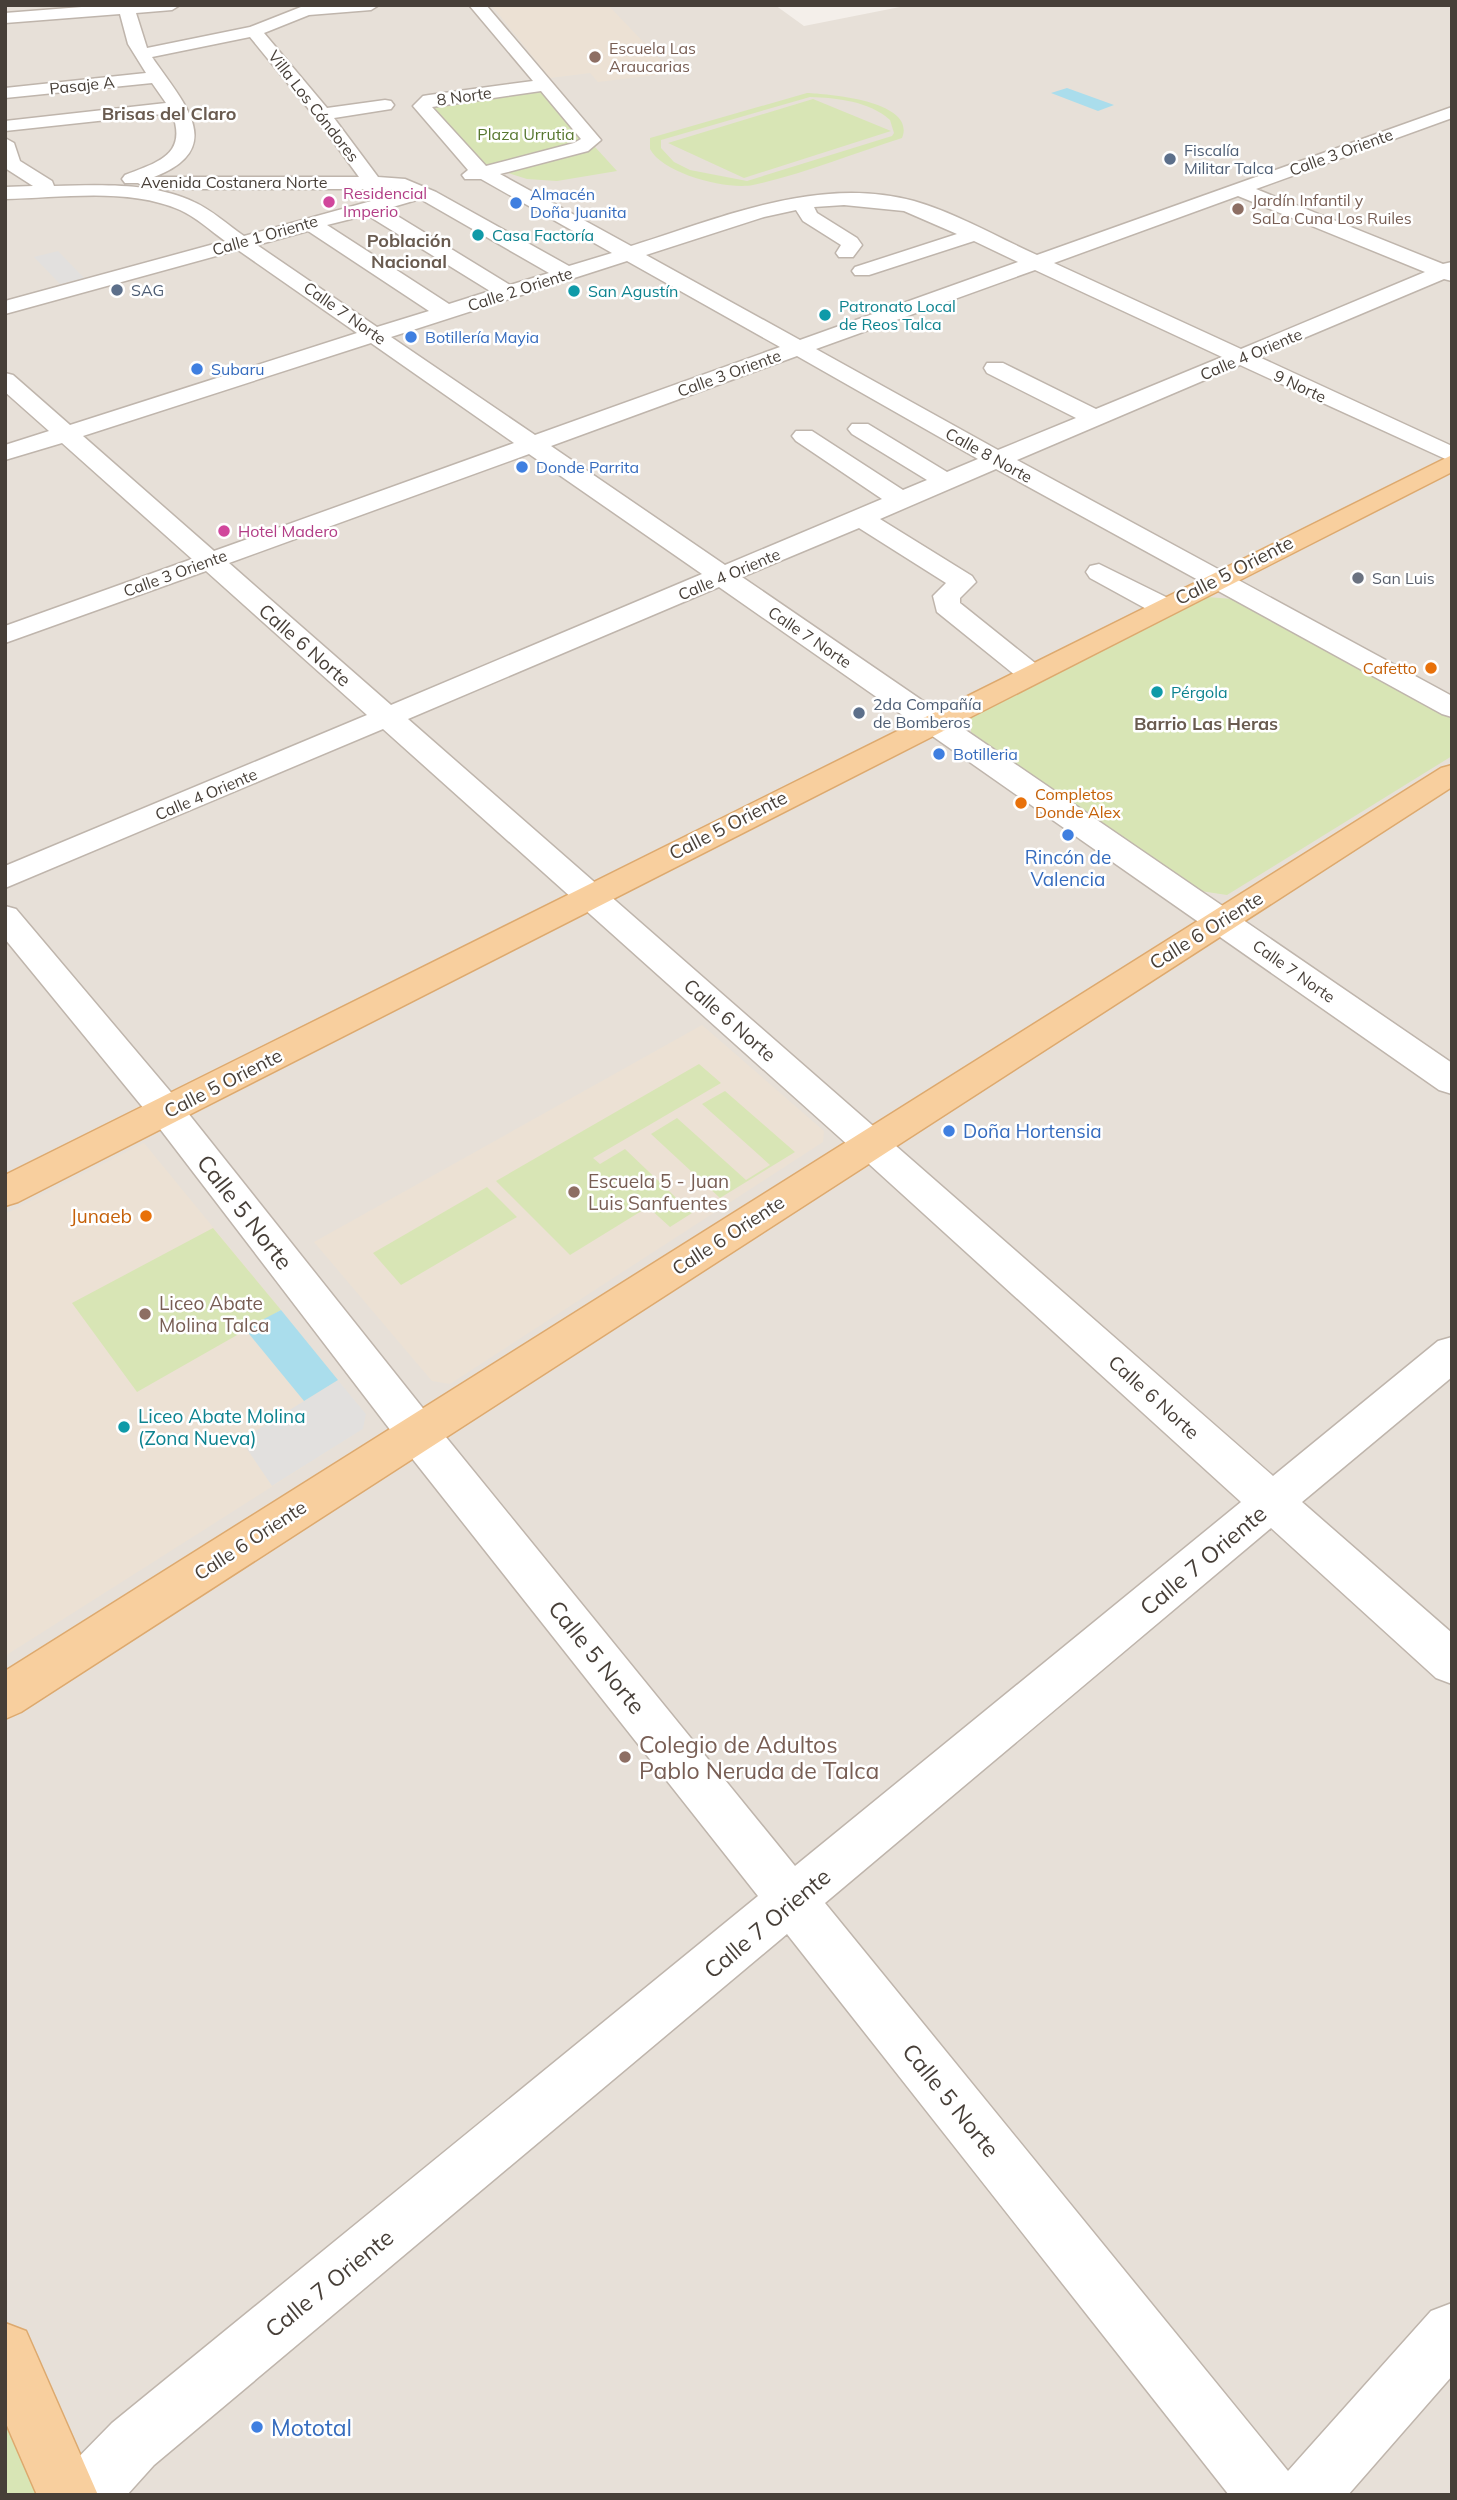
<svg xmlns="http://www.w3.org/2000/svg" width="1457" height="2500" font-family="Mulish,sans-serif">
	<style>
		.residential { fill: #e7e0d8 }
		.education { fill: #ece1d4 }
		.green { fill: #d8e5b5; fill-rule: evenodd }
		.parking { fill: #e2e0de }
		.water { fill: #aaddec }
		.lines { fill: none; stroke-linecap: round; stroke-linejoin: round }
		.minor-casing { stroke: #bfb5ac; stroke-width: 3 }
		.major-casing { stroke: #dda96e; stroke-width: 3 }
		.minor { fill: #fff; fill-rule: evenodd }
		.major { fill: #f8cf9e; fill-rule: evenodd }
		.education-dot { fill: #8d6e63; stroke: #fff; stroke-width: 2.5 }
		.service-dot { fill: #5c6f8a; stroke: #fff; stroke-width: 2.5 }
		.hotel-dot { fill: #d1479c; stroke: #fff; stroke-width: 2.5 }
		.shop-dot { fill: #3f7fe0; stroke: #fff; stroke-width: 2.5 }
		.culture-dot { fill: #0f9aa8; stroke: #fff; stroke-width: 2.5 }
		.worship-dot { fill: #6b7280; stroke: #fff; stroke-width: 2.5 }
		.food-dot { fill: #e8710a; stroke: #fff; stroke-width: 2.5 }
		.labels { text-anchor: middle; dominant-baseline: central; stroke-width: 5; stroke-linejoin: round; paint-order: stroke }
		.far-education-label { font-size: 16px; fill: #785e54; stroke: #fff; text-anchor: start }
		.far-street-label { font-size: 16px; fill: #473f38; stroke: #fff }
		.far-park-label { font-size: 16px; fill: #56762e; stroke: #fff }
		.far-service-label { font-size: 16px; fill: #4e5e75; stroke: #fff; text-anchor: start }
		.far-hotel-label { font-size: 16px; fill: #b23c85; stroke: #fff; text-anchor: start }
		.far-shop-label { font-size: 16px; fill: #366cbe; stroke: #fff; text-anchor: start }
		.far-culture-label { font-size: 16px; fill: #0d838f; stroke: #fff; text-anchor: start }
		.far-worship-label { font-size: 16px; fill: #5b616d; stroke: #fff; text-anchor: start }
		.far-food-label { font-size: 16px; fill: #c56008; stroke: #fff; text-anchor: end }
		.far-neighbourhood-label { font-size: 18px; font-weight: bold; fill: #695b50; stroke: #fff }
		.street-label { font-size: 19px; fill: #473f38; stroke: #fff }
		.shop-label { font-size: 19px; fill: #366cbe; stroke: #fff }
		.education-label { font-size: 19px; fill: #785e54; stroke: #fff; text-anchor: start }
		.food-label { font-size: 19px; fill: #c56008; stroke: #fff; text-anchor: end }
		.culture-label { font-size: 19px; fill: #0d838f; stroke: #fff; text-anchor: start }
		.near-street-label { font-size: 23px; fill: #473f38; stroke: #fff }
		.near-education-label { font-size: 23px; fill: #785e54; stroke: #fff; text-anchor: start }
		.near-shop-label { font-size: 23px; fill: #366cbe; stroke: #fff; text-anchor: start }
	</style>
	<rect width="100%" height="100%" fill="#f4efea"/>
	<path class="residential" d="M 5,5 L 775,5 L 804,26 L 910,5 L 1452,5 L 1452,2495 L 5,2495 Z"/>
	<path class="education" d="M 608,5 L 673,73 L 598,82 L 590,73 L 550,78 L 492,6 Z
		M 702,1025 L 824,1131 L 823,1142 L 450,1384 L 432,1381 L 314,1242 Z
		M 144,1143 L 366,1414 L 363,1429 L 5,1656 L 5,1214 Z"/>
	<path class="green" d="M 542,89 L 617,171 L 557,181 L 527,179 L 483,165 L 430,103 Z
		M 807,93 C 829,94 917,101 902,138 C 855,153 800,175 753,185 C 727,190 663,174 650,149 L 650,138 ZM 810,97 C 837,98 869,101 890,120 L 894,133 L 892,136 L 747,181 L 690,170 L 674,162 L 661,148 L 661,140 Z
		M 813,99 L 891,131 L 744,178 L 668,143 Z
		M 1207,597 L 1233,599 L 1452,719 L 1452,756 L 1227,895 L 1194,890 L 971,732 L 971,713 Z
		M 699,1064 L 721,1083 L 593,1158 L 600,1164 L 625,1149 L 692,1213 L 670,1227 L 648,1207 L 570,1255 L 496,1181 Z
		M 725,1091 L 795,1152 L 720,1198 L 651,1134 L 677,1118 L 746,1180 L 770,1165 L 702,1104 Z
		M 487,1187 L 517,1217 L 401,1285 L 373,1253 Z
		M 213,1228 L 281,1310 L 137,1392 L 72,1303 Z
		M 5,2409 L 43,2495 L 5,2495 Z"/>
	<path class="parking" d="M 58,251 L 84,278 L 60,284 L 34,257 Z
		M 338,1380 L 366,1414 L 363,1429 L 272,1486 L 241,1440 Z"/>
	<path class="water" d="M 1067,88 L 1114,105 L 1098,111 L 1051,93 Z
		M 281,1310 L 338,1380 L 304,1401 L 245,1329 Z"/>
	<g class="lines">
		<defs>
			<path id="minor" d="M 107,5 L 180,5 L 172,10 L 136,13 L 147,48 L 250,27 L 306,5 L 379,5 L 371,10 L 309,15 L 264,33 L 327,108 L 385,100 L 391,101 L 394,105 L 391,109 L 334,118 L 378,177 L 405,179 L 436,192 L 569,266 L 612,253 L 481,179 L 465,179 L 462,175 L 468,170 L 413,106 L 423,96 L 429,95 L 533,81 L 469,5 L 486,5 L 601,140 L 588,151 L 500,174 L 631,246 C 721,218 818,175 914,201 C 956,213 997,237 1037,255 L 1452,107 L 1452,118 L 1256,189 L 1443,264 L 1452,262 L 1452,281 L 1444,279 L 1259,357 L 1452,446 L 1452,462 L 1240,365 L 1017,460 L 1452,696 L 1452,717 L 1442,714 L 996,469 L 880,519 L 972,576 L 976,582 L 960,598 L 960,603 L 1040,667 L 1044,673 L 1040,679 L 1030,681 L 1020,679 L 937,612 L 933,596 L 946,583 L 859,528 L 742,577 L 1452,1063 L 1452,1094 L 1439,1090 L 719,587 L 408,719 L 1273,1476 L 1438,1341 L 1452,1337 L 1452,1377 L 1302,1502 L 1452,1633 L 1452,1684 L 1436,1678 L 1271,1528 L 825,1903 L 1288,2471 L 1431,2311 L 1452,2303 L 1452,2376 L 1348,2495 L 1229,2495 L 787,1934 L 154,2465 L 127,2495 L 55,2495 L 63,2473 L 112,2423 L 758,1896 L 411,1457 L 154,1121 L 5,939 L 5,906 L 16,909 L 180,1103 L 441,1431 L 795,1866 L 1241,1502 L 858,1154 L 383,729 L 5,888 L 5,866 L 367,715 L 206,571 L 5,643 L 5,626 L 192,559 L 62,443 L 5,460 L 5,445 L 49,431 L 5,392 L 5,373 L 13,375 L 70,425 L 357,333 L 238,250 L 5,314 L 5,301 L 225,241 C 211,231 196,217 180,210 C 128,187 60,198 5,199 L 5,187 L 33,186 L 5,168 L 5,138 L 14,143 L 20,161 L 52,181 L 54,186 C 100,185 152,182 194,202 C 212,210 228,225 244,236 L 404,192 L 395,189 L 148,189 L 138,183 L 125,183 L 122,179 L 125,175 C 158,162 188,155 172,113 L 5,131 L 5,121 L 166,103 L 152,83 L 5,98 L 5,88 L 146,73 L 128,44 L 120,14 L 5,23 L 5,13 ZM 250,37 L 316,118 L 359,177 L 154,177 C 230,148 181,100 152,57 ZM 541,91 L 581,139 L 574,143 L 486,166 L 432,107 ZM 1238,196 L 1425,272 L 1241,349 L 1054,263 ZM 420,199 L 422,200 L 549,273 L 510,285 L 386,209 ZM 844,205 L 904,211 L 957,234 L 855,267 L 852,271 L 855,275 L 869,275 L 974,241 L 1018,262 L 800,340 L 646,255 L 764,217 L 796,210 L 803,221 L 841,245 L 836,253 L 839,257 L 853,257 L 862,245 L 857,238 L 817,213 L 814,207 ZM 367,215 L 490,291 L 449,304 L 327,225 ZM 308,231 L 429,311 L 377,327 L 257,245 ZM 627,261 L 780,347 L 535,435 L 391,337 ZM 1035,270 L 1222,357 L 1096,409 L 1003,363 L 987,363 L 984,368 L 987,373 L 1076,418 L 998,450 L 816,349 ZM 371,343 L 514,443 L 214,551 L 83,436 ZM 797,356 L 978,459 L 947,472 L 868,424 L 852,424 L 848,429 L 852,434 L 927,480 L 903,490 L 812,431 L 796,431 L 792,436 L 796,441 L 882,499 L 725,565 L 551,446 ZM 529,454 L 702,574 L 391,705 L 229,563 Z
				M 1099,564 L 1172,600 L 1175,606 L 1172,612 L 1162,614 L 1152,612 L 1090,578 L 1086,572 L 1090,566 Z"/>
			<path id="major" d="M 1452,455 L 1452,472 L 18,1202 L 5,1206 L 5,1175 Z
				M 1452,765 L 1452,787 L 21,1712 L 5,1719 L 5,1671 L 1441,768 Z
				M 5,2323 L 26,2331 L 98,2495 L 37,2495 L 5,2421 Z"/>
		</defs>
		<use href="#minor" class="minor-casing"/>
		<use href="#major" class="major-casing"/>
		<use href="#minor" class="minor"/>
		<use href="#major" class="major"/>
	</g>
	<g class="education-dot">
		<circle cx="595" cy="57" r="7"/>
		<circle cx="1238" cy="209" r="7"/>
		<circle cx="574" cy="1192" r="7"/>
		<circle cx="145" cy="1314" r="7"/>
		<circle cx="625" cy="1757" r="7"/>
	</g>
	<g class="service-dot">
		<circle cx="1170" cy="159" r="7"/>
		<circle cx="117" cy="290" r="7"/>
		<circle cx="859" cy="713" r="7"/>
	</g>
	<g class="hotel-dot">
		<circle cx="329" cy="202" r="7"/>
		<circle cx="224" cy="531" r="7"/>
	</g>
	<g class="shop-dot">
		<circle cx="516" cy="203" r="7"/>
		<circle cx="411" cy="337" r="7"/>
		<circle cx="197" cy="369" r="7"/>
		<circle cx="522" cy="467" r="7"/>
		<circle cx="939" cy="754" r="7"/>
		<circle cx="1068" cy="835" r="7"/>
		<circle cx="949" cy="1131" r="7"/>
		<circle cx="257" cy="2427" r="7"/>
	</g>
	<g class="culture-dot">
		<circle cx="478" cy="235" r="7"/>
		<circle cx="574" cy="291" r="7"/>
		<circle cx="825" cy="315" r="7"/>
		<circle cx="1157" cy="692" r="7"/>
		<circle cx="124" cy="1427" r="7"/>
	</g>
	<circle class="worship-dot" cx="1358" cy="578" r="7"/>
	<g class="food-dot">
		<circle cx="1431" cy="668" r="7"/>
		<circle cx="1021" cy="803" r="7"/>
		<circle cx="146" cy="1216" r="7"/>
	</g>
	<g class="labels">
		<g class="far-education-label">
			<text x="609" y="48">Escuela Las<tspan x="609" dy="18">Araucarias</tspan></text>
			<text x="1252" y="200">Jardín Infantil y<tspan x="1252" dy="18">SaLa Cuna Los Ruiles</tspan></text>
		</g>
		<g class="far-street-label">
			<text transform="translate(82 85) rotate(-6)">Pasaje A</text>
			<text transform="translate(464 96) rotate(-8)">8 Norte</text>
			<text transform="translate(314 106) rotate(52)">Villa Los Cóndores</text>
			<text transform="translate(1341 152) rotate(-20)">Calle 3 Oriente</text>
			<text x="234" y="182">Avenida Costanera Norte</text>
			<text transform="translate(265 235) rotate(-16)">Calle 1 Oriente</text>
			<text transform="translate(520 289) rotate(-18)">Calle 2 Oriente</text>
			<text transform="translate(345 313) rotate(35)">Calle 7 Norte</text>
			<text transform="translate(1251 354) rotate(-23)">Calle 4 Oriente</text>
			<text transform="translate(729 373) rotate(-20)">Calle 3 Oriente</text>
			<text transform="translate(1300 386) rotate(25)">9 Norte</text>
			<text transform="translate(989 455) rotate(29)">Calle 8 Norte</text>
			<text transform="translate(175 573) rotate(-20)">Calle 3 Oriente</text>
			<text transform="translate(729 574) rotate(-23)">Calle 4 Oriente</text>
			<text transform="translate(810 637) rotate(34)">Calle 7 Norte</text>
			<text transform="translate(206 794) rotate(-23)">Calle 4 Oriente</text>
			<text transform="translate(1294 971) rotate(35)">Calle 7 Norte</text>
		</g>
		<g class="far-park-label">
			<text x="526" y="134">Plaza Urrutia</text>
		</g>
		<g class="far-service-label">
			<text x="1184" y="150">Fiscalía<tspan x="1184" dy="18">Militar Talca</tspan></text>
			<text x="131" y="290">SAG</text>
			<text x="873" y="704">2da Compañía<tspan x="873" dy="18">de Bomberos</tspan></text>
		</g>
		<g class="far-hotel-label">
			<text x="343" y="193">Residencial<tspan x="343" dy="18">Imperio</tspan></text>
			<text x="238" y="531">Hotel Madero</text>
		</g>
		<g class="far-shop-label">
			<text x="530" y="194">Almacén<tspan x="530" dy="18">Doña Juanita</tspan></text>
			<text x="425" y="337">Botillería Mayia</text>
			<text x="211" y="369">Subaru</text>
			<text x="536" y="467">Donde Parrita</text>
			<text x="953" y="754">Botilleria</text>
		</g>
		<g class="far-culture-label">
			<text x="492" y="235">Casa Factoría</text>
			<text x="588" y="291">San Agustín</text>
			<text x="839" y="306">Patronato Local<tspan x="839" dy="18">de Reos Talca</tspan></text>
			<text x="1171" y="692">Pérgola</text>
		</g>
		<g class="far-worship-label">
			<text x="1372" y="578">San Luis</text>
		</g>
		<g class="far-food-label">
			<text x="1417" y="668">Cafetto</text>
			<text x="1035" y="794" text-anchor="start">Completos<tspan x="1035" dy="18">Donde Alex</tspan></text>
		</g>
		<g class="far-neighbourhood-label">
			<text x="169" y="113">Brisas del Claro</text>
			<text x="409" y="240">Población<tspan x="409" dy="21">Nacional</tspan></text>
			<text x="1206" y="723">Barrio Las Heras</text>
		</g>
		<g class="street-label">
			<text transform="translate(1234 570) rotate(-27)">Calle 5 Oriente</text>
			<text transform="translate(305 645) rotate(41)">Calle 6 Norte</text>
			<text transform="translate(728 825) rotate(-27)">Calle 5 Oriente</text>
			<text transform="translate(1206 930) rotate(-32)">Calle 6 Oriente</text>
			<text transform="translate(730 1020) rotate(41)">Calle 6 Norte</text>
			<text transform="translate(223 1083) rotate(-27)">Calle 5 Oriente</text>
			<text transform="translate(728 1235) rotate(-33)">Calle 6 Oriente</text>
			<text transform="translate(1154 1397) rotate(42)">Calle 6 Norte</text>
			<text transform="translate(250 1540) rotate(-33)">Calle 6 Oriente</text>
		</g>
		<g class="shop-label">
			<text x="1068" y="857">Rincón de<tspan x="1068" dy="22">Valencia</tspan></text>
			<text x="963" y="1131" text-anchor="start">Doña Hortensia</text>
		</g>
		<g class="education-label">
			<text x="588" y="1181">Escuela 5 - Juan<tspan x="588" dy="22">Luis Sanfuentes</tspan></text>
			<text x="159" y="1303">Liceo Abate<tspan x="159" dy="22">Molina Talca</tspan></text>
		</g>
		<g class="food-label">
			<text x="132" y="1216">Junaeb</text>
		</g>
		<g class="culture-label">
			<text x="138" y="1416">Liceo Abate Molina<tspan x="138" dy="22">(Zona Nueva)</tspan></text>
		</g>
		<g class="near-street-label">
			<text transform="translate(245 1212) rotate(52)">Calle 5 Norte</text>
			<text transform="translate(1203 1560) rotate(-40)">Calle 7 Oriente</text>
			<text transform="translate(597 1657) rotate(51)">Calle 5 Norte</text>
			<text transform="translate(767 1923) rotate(-40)">Calle 7 Oriente</text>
			<text transform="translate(951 2100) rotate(51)">Calle 5 Norte</text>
			<text transform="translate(329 2283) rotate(-39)">Calle 7 Oriente</text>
		</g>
		<g class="near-education-label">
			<text x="639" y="1744">Colegio de Adultos<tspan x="639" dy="26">Pablo Neruda de Talca</tspan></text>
		</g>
		<g class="near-shop-label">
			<text x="271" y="2427">Mototal</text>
		</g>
	</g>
	<rect width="1457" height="2500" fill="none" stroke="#473f38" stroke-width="14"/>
</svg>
